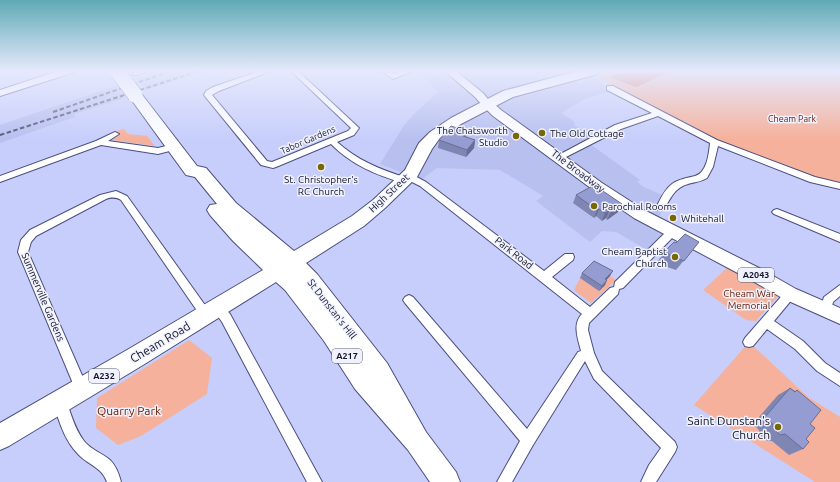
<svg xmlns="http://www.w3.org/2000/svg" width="840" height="482" font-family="Ubuntu,sans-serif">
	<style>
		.built { fill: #b8c0f0 }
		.green { fill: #f5b19b }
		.forest { fill: #e5714c }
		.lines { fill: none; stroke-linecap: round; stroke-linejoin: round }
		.street-casing { stroke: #4a4f7f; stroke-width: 2 }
		.secondary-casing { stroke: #4a4f7f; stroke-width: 2 }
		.primary-casing { stroke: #4a4f7f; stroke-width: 2 }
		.highway-casing { stroke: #4a4f7f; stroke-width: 2 }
		.street { fill: #fff; fill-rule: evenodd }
		.secondary { fill: #fff; fill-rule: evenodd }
		.primary { fill: #fff; fill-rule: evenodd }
		.highway { fill: #fff; fill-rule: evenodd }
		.rail { stroke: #525672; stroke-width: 2; stroke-dasharray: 4.5 2.5; stroke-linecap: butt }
		.highway-bridge-casing { stroke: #4a4f7f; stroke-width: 16; stroke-linecap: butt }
		.highway-bridge { stroke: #fff; stroke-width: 15 }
		.wall { fill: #8086b4 }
		.shaded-wall { fill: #686d92 }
		.building { fill: #959cd1; stroke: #686d92 }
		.poi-dot { fill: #796800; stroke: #eff1fd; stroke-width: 1.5 }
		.labels { text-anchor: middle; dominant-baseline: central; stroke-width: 3; stroke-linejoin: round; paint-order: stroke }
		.far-park-label { font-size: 9px; fill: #621900; stroke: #eff1fd }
		.far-street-label { font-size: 9px; fill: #131529; stroke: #eff1fd }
		.shield { fill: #eff1fd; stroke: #555769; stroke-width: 1 }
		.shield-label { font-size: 9px; font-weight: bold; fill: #131529 }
		.poi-label { font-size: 10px; fill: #131529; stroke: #eff1fd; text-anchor: start }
		.street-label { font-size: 10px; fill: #131529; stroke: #eff1fd }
		.park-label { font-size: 10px; fill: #621900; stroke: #eff1fd }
		.near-street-label { font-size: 12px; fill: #131529; stroke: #eff1fd }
		.near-park-label { font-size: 12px; fill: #621900; stroke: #eff1fd }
		.near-poi-label { font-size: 12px; fill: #131529; stroke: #eff1fd; text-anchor: end }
	</style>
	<rect width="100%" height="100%" fill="#c7cefb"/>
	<path class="built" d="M 157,71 L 207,71 L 146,90 L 136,79 Z
		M 417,71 L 589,71 L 594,78 L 612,91 L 587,98 L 561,113 L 574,121 L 575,126 L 593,137 L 586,141 L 640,180 L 637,182 L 644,187 L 669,198 L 658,219 L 663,235 L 649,251 L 616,232 L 602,231 L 590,242 L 536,201 L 543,196 L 500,170 L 437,168 L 421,180 L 380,164 L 405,124 L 414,114 L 438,92 Z
		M 115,86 L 125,98 L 74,114 L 75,117 L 0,143 L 0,125 Z"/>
	<path class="green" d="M 611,71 L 840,71 L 840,185 L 787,169 L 709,136 L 686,122 L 675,119 L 642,103 L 597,77 Z
		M 124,129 L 128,134 L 147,136 L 155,146 L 112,140 L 119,135 L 116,131 Z
		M 729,266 L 779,295 L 756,321 L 746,320 L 703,290 Z
		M 610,276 L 616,280 L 591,303 L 574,290 L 580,278 L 603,284 Z
		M 189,340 L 212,358 L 207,394 L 141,436 L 118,445 L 96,428 L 97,398 Z
		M 749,342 L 808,397 L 840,417 L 840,482 L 815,482 L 694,405 Z"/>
	<path class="forest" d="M 629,71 L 672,71 L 636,87 L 609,77 Z"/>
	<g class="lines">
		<defs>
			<path id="street" d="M 136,71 L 147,71 L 137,75 L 133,75 L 133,73 Z
				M 260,71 L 271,71 L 219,91 L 212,95 L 267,161 L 272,162 L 348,131 L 351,128 L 291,71 L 298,71 L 359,128 L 354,135 L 337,142 C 357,160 379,169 404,177 L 405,174 L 411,174 L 426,182 L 544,271 L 565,254 L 573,254 L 574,257 L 573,260 L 552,277 L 590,307 L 610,288 L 614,287 L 615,282 L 670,228 L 676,228 L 678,231 L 676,234 L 623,288 L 619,289 L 618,294 L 589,323 L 588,330 L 594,353 L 602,371 L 675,442 L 677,447 L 675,452 L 656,482 L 641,482 L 649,465 L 661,448 L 594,379 L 585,361 L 533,445 L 512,482 L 497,482 L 520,441 L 405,303 L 403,300 L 405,297 L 409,295 L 413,297 L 527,429 L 578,352 L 581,351 C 578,339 572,324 582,314 L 420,186 L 408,180 L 404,183 C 376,175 352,165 331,144 L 276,167 L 273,168 L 261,165 L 204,95 L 206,91 L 213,87 Z
				M 381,71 L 389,71 L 394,74 L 402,71 L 413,71 L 393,79 Z
				M 607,86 L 613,86 L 717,140 L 815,177 L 840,183 L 840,189 L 810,182 L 718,146 L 713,167 L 707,178 C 701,182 694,182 688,184 C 674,188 670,199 664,210 L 658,210 L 656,208 C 660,200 664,190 672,184 C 679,179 687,178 695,176 C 707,173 709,153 710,143 L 658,116 L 621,129 L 562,159 L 559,160 L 555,157 L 615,125 L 652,113 L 607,90 Z
				M 115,132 L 119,134 L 108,141 L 158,148 L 174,144 L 178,147 L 177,149 L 158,154 L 101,145 L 0,182 L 0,176 L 96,141 Z
				M 116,191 L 127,196 L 212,315 L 210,318 L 206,320 L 202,318 L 121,200 C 116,197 112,197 106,199 L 36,236 L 31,242 L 28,252 L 88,389 L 87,393 L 82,395 L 77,393 L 18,252 L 21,240 L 30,230 L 100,195 Z
				M 777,209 L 840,234 L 840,242 L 774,214 L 772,212 L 774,210 Z
				M 840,285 L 840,296 L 833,302 L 830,313 L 826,315 L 822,313 L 820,310 L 824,297 Z
				M 790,289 L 794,291 L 795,294 L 794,297 L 774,321 L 803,341 L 825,363 L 840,373 L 840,386 L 817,371 L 795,349 L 767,329 L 753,346 L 749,347 L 745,346 L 743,342 L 745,338 L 786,291 Z
				M 218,303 L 222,305 L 230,314 L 322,482 L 307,482 L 222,322 L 212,308 L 214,305 Z
				M 60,397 L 65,398 C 71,413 74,428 84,441 C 91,450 102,453 110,460 C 116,466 119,474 121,482 L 107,482 C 102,467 88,465 78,454 C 65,441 58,420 54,403 L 55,398 Z"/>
			<path id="secondary" d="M 58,71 L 74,71 L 72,73 L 0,96 L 0,90 Z
				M 445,71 L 456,71 L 483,93 L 492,104 L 491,106 L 483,106 L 475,97 Z"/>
			<path id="primary" d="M 487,100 L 491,101 L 501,110 L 602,183 L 644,210 L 761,269 L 796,289 L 840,308 L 840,324 L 784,299 L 749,279 L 634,218 L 592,189 L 493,116 L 481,104 L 483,101 Z"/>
			<path id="highway" d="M 577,71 L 599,71 L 598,74 L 513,97 L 461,124 L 440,138 L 432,149 L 417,177 L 385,208 L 364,226 L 306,263 L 317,274 L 387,363 L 426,432 L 456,472 L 460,482 L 430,482 L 408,450 L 355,389 L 324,341 L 285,290 L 276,282 L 143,365 L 9,446 L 0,450 L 0,423 L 127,350 L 263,270 L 233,241 L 210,215 L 207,210 L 210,205 L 217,204 L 195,177 L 186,175 L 128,95 L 130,92 L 135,91 L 140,92 L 197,166 L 206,168 L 236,203 L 294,251 L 352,216 L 373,200 L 405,170 L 419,143 L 430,132 L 451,118 L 503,91 Z"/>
		</defs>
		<use href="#street" class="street-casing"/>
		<use href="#secondary" class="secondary-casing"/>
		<use href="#primary" class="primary-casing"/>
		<use href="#highway" class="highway-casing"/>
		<use href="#street" class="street"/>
		<use href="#secondary" class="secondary"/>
		<use href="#primary" class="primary"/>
		<use href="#highway" class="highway"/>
		<path class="rail" d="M 53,112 L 171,71
			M 0,135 L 199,71"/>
		<defs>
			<path id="highway-bridge" d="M 117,71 L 135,95"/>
		</defs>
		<use href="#highway-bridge" class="highway-bridge-casing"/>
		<use href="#highway-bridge" class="highway-bridge"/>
	</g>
	<path class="wall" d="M 466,137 L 475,140 L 474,148 L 466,157 L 438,148 L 439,140 Z
		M 576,195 L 622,204 L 618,212 L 607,220 L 606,218 L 602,221 L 596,216 L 594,218 L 573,203 Z
		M 699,242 L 676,270 L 664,266 L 658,261 L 665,251 L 676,243 Z
		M 582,273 L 610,276 L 606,280 L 605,285 L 599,291 L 580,278 Z
		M 790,388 L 795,391 L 797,390 L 810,424 L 803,449 L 789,455 L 772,441 L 767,441 L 761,436 L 759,430 L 753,424 L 778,395 Z"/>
	<path class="shaded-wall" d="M 467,131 L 466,139 L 463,136 Z
		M 475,140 L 474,148 L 466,157 L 467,150 Z
		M 622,204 L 618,212 L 607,220 L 611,212 Z
		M 599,209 L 596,216 L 594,218 L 597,210 Z
		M 609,211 L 606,218 L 602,221 L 605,213 Z
		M 613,271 L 610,276 L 603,284 L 605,279 Z
		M 607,280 L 605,285 L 599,291 L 602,286 Z"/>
	<path class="building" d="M 451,126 L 467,131 L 463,136 L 475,140 L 467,150 L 439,140 Z
		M 594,185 L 622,204 L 611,212 L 609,211 L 605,213 L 599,209 L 597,210 L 576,195 Z
		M 685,234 L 699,242 L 684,261 L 671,256 L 665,251 L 674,242 L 676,243 Z
		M 594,261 L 613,271 L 605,279 L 607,280 L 602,286 L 582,273 Z
		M 790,388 L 795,392 L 797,390 L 821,410 L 810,424 L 815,428 L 806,439 L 809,442 L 803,449 L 785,434 L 780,435 L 774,429 L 772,423 L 765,417 Z"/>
	<linearGradient id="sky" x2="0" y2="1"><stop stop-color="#5faab5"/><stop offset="0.51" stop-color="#e6e9fd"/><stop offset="1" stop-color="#e6e9fd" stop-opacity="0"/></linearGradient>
	<rect width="840" height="139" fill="url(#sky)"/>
	<g class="poi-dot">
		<circle cx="542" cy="133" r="4"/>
		<circle cx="516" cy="136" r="4"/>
		<circle cx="321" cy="167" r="4"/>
		<circle cx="594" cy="206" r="4"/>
		<circle cx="673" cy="218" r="4"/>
		<circle cx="675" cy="257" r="4"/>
		<circle cx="778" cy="427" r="4"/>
	</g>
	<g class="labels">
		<g class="far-park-label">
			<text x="792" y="119">Cheam Park</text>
		</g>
		<g class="far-street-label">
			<text transform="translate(308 140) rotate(-23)">Tabor Gardens</text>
		</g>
		<g class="shield">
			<rect x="738" y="268" width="36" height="14" rx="3"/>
			<rect x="332" y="349" width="30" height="14" rx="3"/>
			<rect x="89" y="369" width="30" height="14" rx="3"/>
		</g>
		<g class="shield-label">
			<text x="756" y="275">A2043</text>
			<text x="347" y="356">A217</text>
			<text x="104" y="376">A232</text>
		</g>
		<g class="poi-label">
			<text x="508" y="130" text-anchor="end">The Chatsworth<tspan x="508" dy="12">Studio</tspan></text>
			<text x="550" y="133">The Old Cottage</text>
			<text x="321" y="179" text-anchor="middle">St. Christopher's<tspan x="321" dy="12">RC Church</tspan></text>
			<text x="602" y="206">Parochial Rooms</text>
			<text x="681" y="218">Whitehall</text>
			<text x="667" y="251" text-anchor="end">Cheam Baptist<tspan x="667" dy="12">Church</tspan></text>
		</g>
		<g class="street-label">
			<text transform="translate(578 171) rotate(37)">The Broadway</text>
			<text transform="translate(389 193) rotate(-43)">High Street</text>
			<text transform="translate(514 253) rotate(38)">Park Road</text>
			<text transform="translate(43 297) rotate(67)">Summerville Gardens</text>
			<text transform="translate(332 309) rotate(52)">St Dunstan's Hill</text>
		</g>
		<g class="park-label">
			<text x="749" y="293">Cheam War<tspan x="749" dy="12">Memorial</tspan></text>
		</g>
		<g class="near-street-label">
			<text transform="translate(160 342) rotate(-31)">Cheam Road</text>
		</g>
		<g class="near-park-label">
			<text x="129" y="410">Quarry Park</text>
		</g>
		<g class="near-poi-label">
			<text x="770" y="420">Saint Dunstan's<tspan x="770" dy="14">Church</tspan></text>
		</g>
	</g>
</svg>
